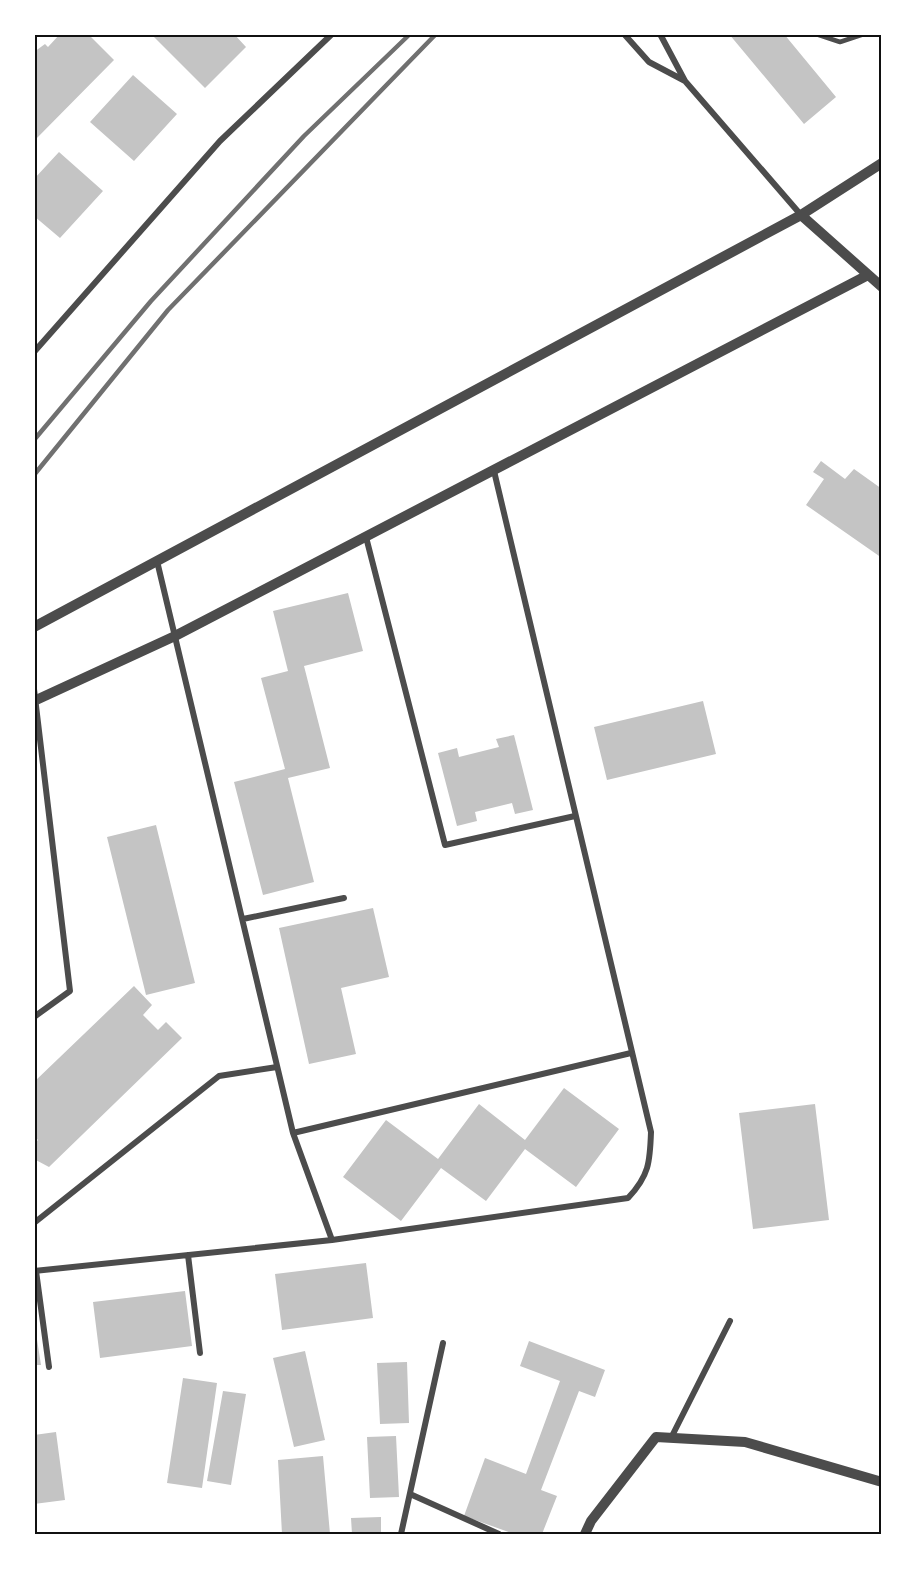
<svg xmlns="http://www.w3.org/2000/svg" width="916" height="1569" font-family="Lato,sans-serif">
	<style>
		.building { fill: #c4c4c4 }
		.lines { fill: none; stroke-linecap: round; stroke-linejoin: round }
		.service { stroke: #4c4c4c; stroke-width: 4.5 }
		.minor { stroke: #4c4c4c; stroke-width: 6 }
		.tertiary { stroke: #4c4c4c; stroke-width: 10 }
		.rail { stroke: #707070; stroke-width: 4.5 }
		.neatline { fill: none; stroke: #111; stroke-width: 2 }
	</style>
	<rect width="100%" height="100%" fill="#fff"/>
	<path class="building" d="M 60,34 L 88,34 L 114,60 L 34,141 L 34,52 L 45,44 L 48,47 Z
		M 151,34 L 234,34 L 246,47 L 205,88 Z
		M 729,34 L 784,34 L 836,97 L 804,124 Z
		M 133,75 L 177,114 L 134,161 L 90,122 Z
		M 59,152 L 103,191 L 60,238 L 34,216 L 34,179 Z
		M 821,461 L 845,479 L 854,469 L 882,489 L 882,558 L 806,505 L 824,479 L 813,472 Z
		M 348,593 L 363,651 L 304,666 L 330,768 L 288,778 L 314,882 L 263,895 L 234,782 L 285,769 L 261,678 L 288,671 L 273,611 Z
		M 703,701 L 716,754 L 607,780 L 594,727 Z
		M 514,735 L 533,810 L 515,814 L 512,803 L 475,812 L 477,821 L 457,826 L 438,753 L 457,748 L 459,757 L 499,747 L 496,739 Z
		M 156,825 L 195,983 L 146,995 L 107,837 Z
		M 373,908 L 389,977 L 341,988 L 356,1054 L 309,1064 L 279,928 Z
		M 134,986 L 152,1005 L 143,1015 L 158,1030 L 166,1022 L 182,1038 L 49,1167 L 34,1159 L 34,1144 L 38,1140 L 34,1136 L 34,1082 Z
		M 564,1088 L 619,1129 L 576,1187 L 525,1149 L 486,1201 L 441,1168 L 401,1221 L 343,1177 L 386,1120 L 438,1159 L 479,1104 L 525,1140 Z
		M 815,1104 L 829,1220 L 753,1229 L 739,1113 Z
		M 366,1263 L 373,1318 L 282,1330 L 275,1274 Z
		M 185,1291 L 192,1346 L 100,1358 L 93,1302 Z
		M 34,1320 L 41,1365 L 34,1365 Z
		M 529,1341 L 605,1370 L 595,1397 L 579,1391 L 541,1490 L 557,1496 L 542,1534 L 514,1534 L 464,1516 L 485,1458 L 526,1474 L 560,1381 L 520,1366 Z
		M 305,1351 L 325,1440 L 294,1447 L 273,1358 Z
		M 407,1362 L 409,1423 L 380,1424 L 377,1363 Z
		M 183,1378 L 217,1383 L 202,1488 L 167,1483 Z
		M 223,1391 L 246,1394 L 231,1485 L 207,1481 Z
		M 56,1432 L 65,1500 L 34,1504 L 34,1435 Z
		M 396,1436 L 399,1497 L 370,1498 L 367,1437 Z
		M 323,1456 L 330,1534 L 282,1534 L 278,1460 Z
		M 381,1517 L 381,1534 L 352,1534 L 351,1518 Z"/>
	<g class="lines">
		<path class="service" d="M 816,34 L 840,42 L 864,34"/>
		<path class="minor" d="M 624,34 L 649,62 L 685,81 L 801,215
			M 660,34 L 685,81
			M 34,352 L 220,141 L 332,34
			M 366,537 L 445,845 L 575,816
			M 157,561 L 293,1133 L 332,1240
			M 34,689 L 70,991 L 34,1017
			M 243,919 L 344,898
			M 293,1133 L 631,1053
			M 34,1223 L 219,1076 L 277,1067
			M 188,1255 L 200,1353
			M 34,1271 L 332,1240 L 628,1198 C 649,1176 650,1162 651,1132 L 494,471
			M 36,1271 L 49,1367
			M 671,1438 L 730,1321
			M 410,1494 L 499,1534
			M 401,1534 L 443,1343"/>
		<path class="tertiary" d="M 801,215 L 882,287
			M 34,627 L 801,215 L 882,163
			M 34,701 L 175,636 L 868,275
			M 585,1534 L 591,1521 L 656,1437 L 745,1442 L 882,1482"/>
		<path class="rail" d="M 34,440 L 151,301 L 304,136 L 410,34
			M 34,475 L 168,310 L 436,34"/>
	</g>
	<rect width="916" height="1569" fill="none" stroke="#ffffff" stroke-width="72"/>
	<rect x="36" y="36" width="844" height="1497" class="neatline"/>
</svg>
